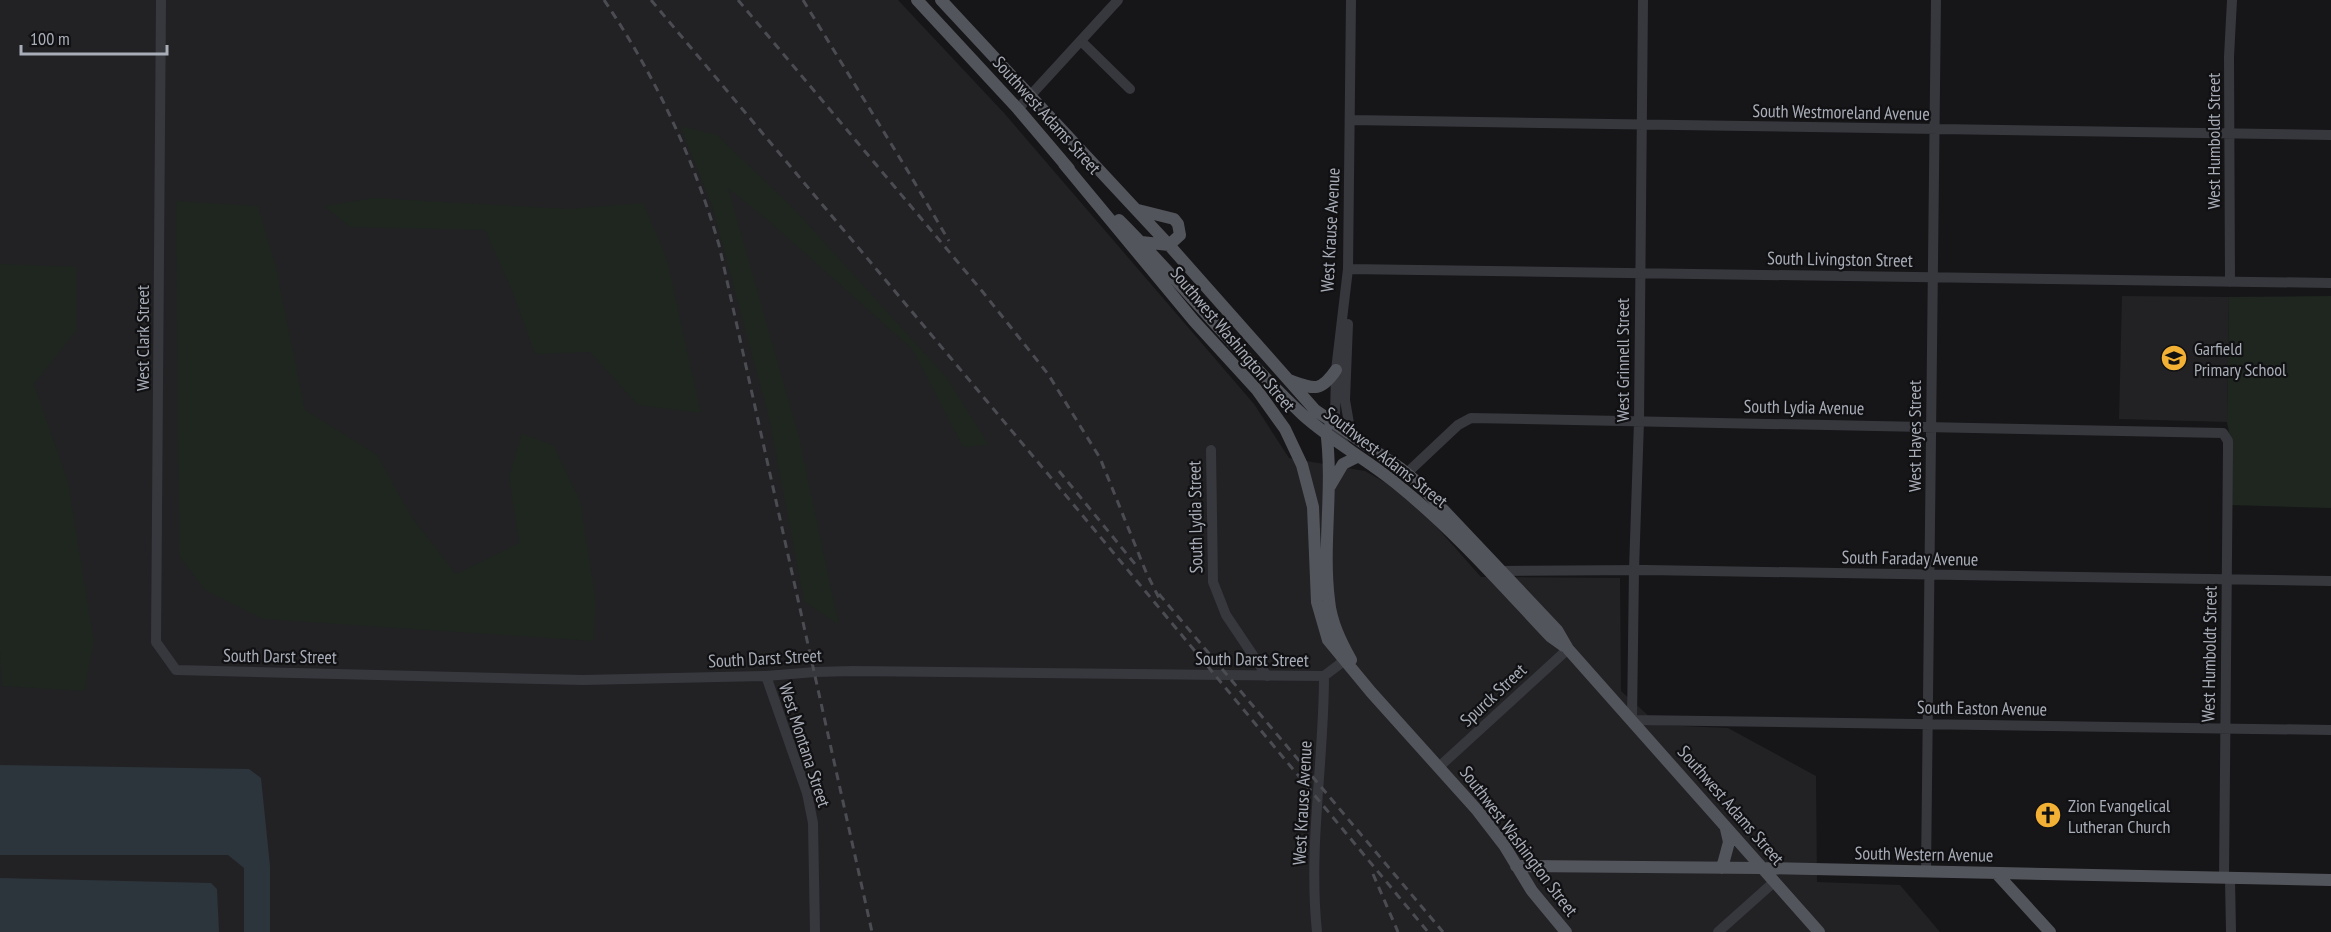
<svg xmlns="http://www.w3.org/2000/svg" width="2331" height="932" font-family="'PT Sans Narrow',sans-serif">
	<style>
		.built { fill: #222225 }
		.green { fill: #1e261f }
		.water { fill: #2c353c }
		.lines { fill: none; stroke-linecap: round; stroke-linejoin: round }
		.minor { stroke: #37383d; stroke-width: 10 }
		.major { stroke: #53555c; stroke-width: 12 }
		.rail { stroke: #4a4c52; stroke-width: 3; stroke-dasharray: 8 6; stroke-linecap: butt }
		.labels { text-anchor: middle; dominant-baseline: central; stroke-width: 4.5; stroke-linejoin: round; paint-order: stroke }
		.street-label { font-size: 18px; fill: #a8adb8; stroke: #111113 }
		.poi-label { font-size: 18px; fill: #a8adb8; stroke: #111113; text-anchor: start }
	</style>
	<rect width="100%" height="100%" fill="#161618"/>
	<path class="built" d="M 0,0 L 898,0 L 1004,113 L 1254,404 L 1289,458 L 1365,471 L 1386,483 L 1426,515 L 1481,577 L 1620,578 L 1621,691 L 1659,725 L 1728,728 L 1816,776 L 1817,882 L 1900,885 L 1940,932 L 0,932 Z
		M 2122,296 L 2229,297 L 2227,422 L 2119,419 Z"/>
	<path class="green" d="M 680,126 L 717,135 L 796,211 L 947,378 L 989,445 L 963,447 L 912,349 L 770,222 L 728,188 L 799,437 L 839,625 L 804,601 L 769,418 L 712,206 Z
		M 374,198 L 567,209 L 643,203 L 667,259 L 701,413 L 638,405 L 590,352 L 535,354 L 511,288 L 485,230 L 350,227 L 324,206 Z
		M 176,201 L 258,206 L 276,267 L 305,410 L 377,455 L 411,516 L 456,574 L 519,543 L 509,476 L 522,434 L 553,445 L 580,500 L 596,601 L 593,641 L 263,619 L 205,590 L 179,556 Z
		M 0,264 L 76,267 L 76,331 L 34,384 L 68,482 L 94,641 L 84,691 L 2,686 L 0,651 Z
		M 2331,296 L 2331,508 L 2230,505 L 2230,438 L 2227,422 L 2229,297 Z"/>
	<path class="water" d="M 0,765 L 249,769 L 261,778 L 270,866 L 270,932 L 244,932 L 244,868 L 228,855 L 0,855 Z
		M 0,878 L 211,883 L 217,889 L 219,932 L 0,932 Z"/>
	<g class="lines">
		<path class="minor" d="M 161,0 L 156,642 L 176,670 L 583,680 L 766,676 L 815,672 L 853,671 L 1324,676 L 1349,657
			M 1643,0 L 1639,421 L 1634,570 L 1632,720 L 2331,730
			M 1081,41 L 1130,89
			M 1018,109 L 1118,0
			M 1350,120 L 2331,135
			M 1348,269 L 2331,283
			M 2230,282 L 2229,57 L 2232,0
			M 1348,324 L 1345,400 L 1351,435
			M 1346,446 L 1338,436 L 1335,418 L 1336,370 L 1348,269 L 1351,0
			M 1211,450 L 1213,582 L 1226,615 L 1267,676
			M 1407,473 L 1458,425 L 1471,418 L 2223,433 L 2228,441 L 2228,448 L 2224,878
			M 1497,571 L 1646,570 L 2331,581
			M 766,676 L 807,793 L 813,823 L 815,932
			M 1440,766 L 1568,649
			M 1926,872 L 1936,0
			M 2230,878 L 2231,932
			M 1317,932 C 1308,846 1324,762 1324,676
			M 1718,932 L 1774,882"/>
		<path class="major" d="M 917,0 L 1018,109 L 1069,169
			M 941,0 L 1169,245 L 1315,410 L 1400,468 L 1417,482 L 1557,630 L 1568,649 L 1819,932
			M 1064,164 L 1194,321 L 1257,390 L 1285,429 L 1302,465 L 1313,507 L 1317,602 L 1328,640 L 1371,692 L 1477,810 L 1504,845 L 1532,891 L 1566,932
			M 1138,210 L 1174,219 L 1178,224 L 1180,235 L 1169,245 L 1141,242
			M 1119,220 C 1182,283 1238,354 1303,415 C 1333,442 1368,460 1398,485 C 1454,530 1501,584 1550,636 L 1564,646
			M 1289,380 C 1314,389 1320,393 1336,370
			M 1326,430 C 1334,487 1322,544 1329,600 C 1331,622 1341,642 1351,660
			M 1330,486 L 1343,464 L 1357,457
			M 1516,866 L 1761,868 L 2331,880
			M 1722,868 L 1729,842 L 1726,829
			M 1997,874 L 2050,932"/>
		<path class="rail" d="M 604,0 C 655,75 694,159 719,245 L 872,932
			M 651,0 L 1073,504 L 1428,932
			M 738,0 L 982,291 L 1048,374 L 1100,458 L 1146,572 L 1161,602
			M 803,0 L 909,173 L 949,241
			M 1059,471 L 1135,564
			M 1159,594 L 1443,932
			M 1373,874 L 1398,932"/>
	</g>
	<defs>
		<symbol id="school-disc" viewBox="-11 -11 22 22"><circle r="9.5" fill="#f2b134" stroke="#111113"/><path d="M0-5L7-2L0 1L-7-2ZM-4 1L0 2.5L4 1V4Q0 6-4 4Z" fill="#111"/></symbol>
		<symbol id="church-disc" viewBox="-11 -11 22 22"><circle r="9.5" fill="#f2b134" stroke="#111113"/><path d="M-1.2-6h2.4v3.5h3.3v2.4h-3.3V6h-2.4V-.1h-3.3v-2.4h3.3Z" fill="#111"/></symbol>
	</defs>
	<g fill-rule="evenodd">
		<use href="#school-disc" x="2159" y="343" width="30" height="30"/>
		<use href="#church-disc" x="2033" y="800" width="30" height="30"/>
	</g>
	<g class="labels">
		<g class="street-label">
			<text transform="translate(1841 112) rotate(1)">South Westmoreland Avenue</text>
			<text transform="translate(1047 115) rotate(48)">Southwest Adams Street</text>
			<text transform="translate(2213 141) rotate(-90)">West Humboldt Street</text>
			<text transform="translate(1330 230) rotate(-87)">West Krause Avenue</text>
			<text transform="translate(1840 259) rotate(1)">South Livingston Street</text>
			<text transform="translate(142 338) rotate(-90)">West Clark Street</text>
			<text transform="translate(1233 339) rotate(50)">Southwest Washington Street</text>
			<text transform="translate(1622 360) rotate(-90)">West Grinnell Street</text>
			<text transform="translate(1804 407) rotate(1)">South Lydia Avenue</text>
			<text transform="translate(1914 436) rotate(-90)">West Hayes Street</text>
			<text transform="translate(1386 457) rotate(38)">Southwest Adams Street</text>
			<text transform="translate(1195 517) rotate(-91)">South Lydia Street</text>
			<text transform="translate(1910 558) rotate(1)">South Faraday Avenue</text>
			<text transform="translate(2209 654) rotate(-89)">West Humboldt Street</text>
			<text transform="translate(280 656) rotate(1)">South Darst Street</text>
			<text transform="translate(765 658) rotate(-3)">South Darst Street</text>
			<text transform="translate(1252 659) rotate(1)">South Darst Street</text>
			<text transform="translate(1493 695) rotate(-43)">Spurck Street</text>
			<text transform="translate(1982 708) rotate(1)">South Easton Avenue</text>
			<text transform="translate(805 745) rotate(72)">West Montana Street</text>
			<text transform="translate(1302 803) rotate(-87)">West Krause Avenue</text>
			<text transform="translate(1731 805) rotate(49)">Southwest Adams Street</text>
			<text transform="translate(1519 841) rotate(53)">Southwest Washington Street</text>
			<text transform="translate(1924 854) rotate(1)">South Western Avenue</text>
		</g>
		<g class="poi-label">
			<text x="2194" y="348">Garfield<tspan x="2194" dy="21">Primary School</tspan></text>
			<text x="2068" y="805">Zion Evangelical<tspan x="2068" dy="21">Lutheran Church</tspan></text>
		</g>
	</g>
	<path d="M21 45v9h146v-9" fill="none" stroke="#a8adb8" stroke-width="3"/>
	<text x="30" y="45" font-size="18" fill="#a8adb8" stroke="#111113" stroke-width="4.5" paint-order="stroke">100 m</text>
</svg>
